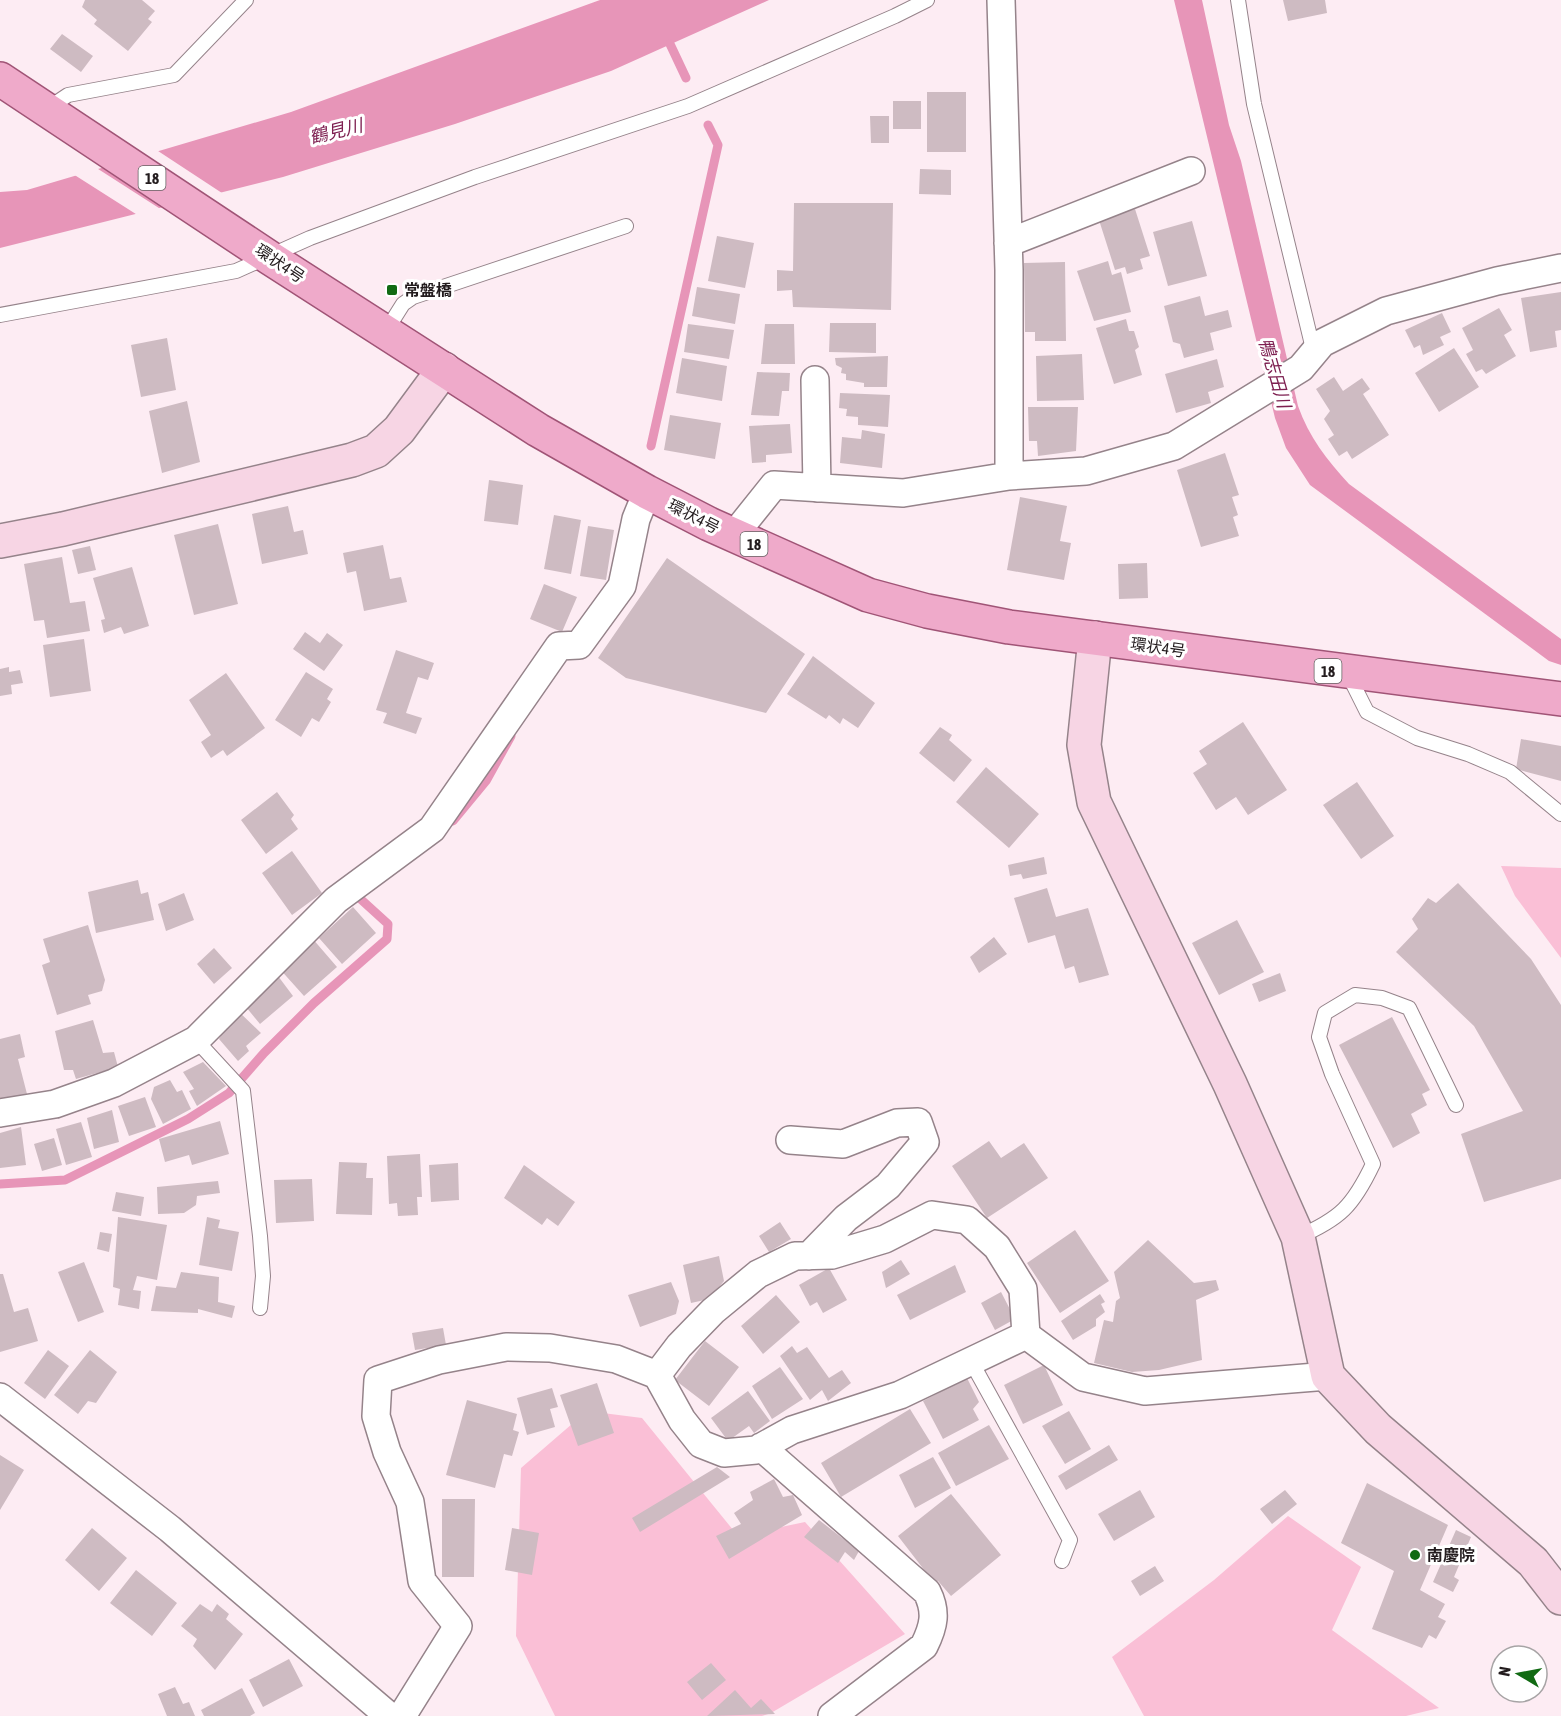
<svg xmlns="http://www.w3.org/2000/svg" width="1561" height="1716" font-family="'Asap Condensed','Noto Sans JP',sans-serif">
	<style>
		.green { fill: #fabfd6 }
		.water { fill: #e795b8 }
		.pier { fill: #fdecf3 }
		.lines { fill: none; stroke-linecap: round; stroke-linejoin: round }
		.stream { stroke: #e795b8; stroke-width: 9 }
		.building { fill: #cebbc2 }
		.lane-casing { stroke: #95838a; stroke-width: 16 }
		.street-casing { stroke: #95838a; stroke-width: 30 }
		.secondary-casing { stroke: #95838a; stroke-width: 36 }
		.primary-casing { stroke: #a05476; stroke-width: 36 }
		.lane { stroke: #fff; stroke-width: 14 }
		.street { stroke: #fff; stroke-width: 27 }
		.secondary { stroke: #f7d5e4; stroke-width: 33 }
		.primary { stroke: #efaaca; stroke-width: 33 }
		.poi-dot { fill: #116a13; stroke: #fff; stroke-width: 2 }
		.labels { text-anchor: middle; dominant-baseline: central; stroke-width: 6; stroke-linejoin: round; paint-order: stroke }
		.shield { fill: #fff; stroke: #656062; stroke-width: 1.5 }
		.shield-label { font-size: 15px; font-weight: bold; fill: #231c1e }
		.street-label { font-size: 16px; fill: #231c1e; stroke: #fff }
		.poi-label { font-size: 16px; font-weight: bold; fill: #231c1e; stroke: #fff; text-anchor: start }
		.water-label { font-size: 18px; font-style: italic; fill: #7e2051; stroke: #fff }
	</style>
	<rect width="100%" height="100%" fill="#fdecf3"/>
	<path class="green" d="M 1501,866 L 1561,868 L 1561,958 L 1515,896 Z
		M 587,1411 L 642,1418 L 738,1536 L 805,1522 L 905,1634 L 771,1713 L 762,1716 L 555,1716 L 516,1636 L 521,1468 Z
		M 1288,1516 L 1361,1567 L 1332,1630 L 1439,1708 L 1406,1716 L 1144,1716 L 1112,1657 L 1214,1580 Z"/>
	<path class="water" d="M 600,0 L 769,0 L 611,71 L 455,124 L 283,177 L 0,248 L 0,192 L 27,190 L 291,112 Z
		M 1174,0 L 1202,0 L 1229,125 L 1241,161 L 1298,406 C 1309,437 1327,460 1349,484 L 1561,639 L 1561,665 L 1549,661 L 1310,485 L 1286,448 L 1275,418 Z"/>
	<path class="pier" d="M 155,149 L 225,195 L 167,209 L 101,165 Z
		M 95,167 L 162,210 L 139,216 L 73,174 Z"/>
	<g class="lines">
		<path class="stream" d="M 670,44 L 686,78
			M 651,446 L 718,145 L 708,125
			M 453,821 L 486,781 L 511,736
			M 0,1184 L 65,1180 L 188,1119 L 229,1093 L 264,1053 L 314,1003 L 387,939 L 388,924 L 355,894"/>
	</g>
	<path class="building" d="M 85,0 L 142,0 L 155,11 L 148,19 L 152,22 L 128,51 L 94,24 L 97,20 L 82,7 Z
		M 1283,0 L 1325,0 L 1327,13 L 1288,21 Z
		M 62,34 L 93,56 L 81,72 L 50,49 Z
		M 927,92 L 966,92 L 966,152 L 927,152 Z
		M 893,101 L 921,101 L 921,129 L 893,129 Z
		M 870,116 L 889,116 L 889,143 L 871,143 Z
		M 920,169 L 951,170 L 951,195 L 919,194 Z
		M 794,203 L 893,203 L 891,310 L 793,307 L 792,290 L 777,291 L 777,270 L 793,271 Z
		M 1135,209 L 1150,256 L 1140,259 L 1143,269 L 1127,274 L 1125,267 L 1115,270 L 1099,220 Z
		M 1192,221 L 1207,276 L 1168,286 L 1153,232 Z
		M 717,236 L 754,243 L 745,288 L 708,281 Z
		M 1108,261 L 1112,275 L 1121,272 L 1131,312 L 1094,321 L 1077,271 Z
		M 1065,262 L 1066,341 L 1035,341 L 1035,332 L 1025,332 L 1024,263 Z
		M 697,287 L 740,294 L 735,324 L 692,316 Z
		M 1561,292 L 1561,330 L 1555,331 L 1557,347 L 1530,352 L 1521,298 Z
		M 1200,296 L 1205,316 L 1228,310 L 1232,327 L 1210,333 L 1214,350 L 1184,358 L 1180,344 L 1173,342 L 1164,306 Z
		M 1499,308 L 1512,330 L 1504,335 L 1516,356 L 1486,374 L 1482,369 L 1476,372 L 1466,354 L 1473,350 L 1462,328 Z
		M 1442,313 L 1451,332 L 1440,337 L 1444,345 L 1423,355 L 1420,345 L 1414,348 L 1405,330 Z
		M 1126,319 L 1129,331 L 1134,331 L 1139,347 L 1135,350 L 1142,375 L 1114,384 L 1096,328 Z
		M 830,323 L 876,323 L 876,353 L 829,352 Z
		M 688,324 L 734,330 L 729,359 L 684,352 Z
		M 765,324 L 794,324 L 795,364 L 761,364 Z
		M 167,338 L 176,390 L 141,397 L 131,345 Z
		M 1454,348 L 1479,387 L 1439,412 L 1415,373 Z
		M 1082,354 L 1084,400 L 1037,401 L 1036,356 Z
		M 888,356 L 887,387 L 864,387 L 864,383 L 846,380 L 846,374 L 841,373 L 842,368 L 836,365 L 835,358 Z
		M 682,358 L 727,366 L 722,401 L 676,393 Z
		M 1217,359 L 1224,387 L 1208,392 L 1211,403 L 1176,413 L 1165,374 Z
		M 757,372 L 790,373 L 789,391 L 782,391 L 779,416 L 751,415 Z
		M 1334,377 L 1343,391 L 1362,378 L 1370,389 L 1363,394 L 1389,435 L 1352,459 L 1347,451 L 1339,456 L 1328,439 L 1334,435 L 1324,419 L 1330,411 L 1316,389 Z
		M 840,393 L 890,395 L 888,427 L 858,425 L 858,417 L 846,416 L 847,409 L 839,408 Z
		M 187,401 L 200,462 L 162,473 L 149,411 Z
		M 1028,407 L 1078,407 L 1076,451 L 1038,456 L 1037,441 L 1029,441 Z
		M 670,415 L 721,423 L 715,459 L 664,450 Z
		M 790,424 L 792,453 L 766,455 L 766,462 L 752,463 L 749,426 Z
		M 862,430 L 885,434 L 882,468 L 840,463 L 842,437 L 861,439 Z
		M 1225,453 L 1239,495 L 1232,497 L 1238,515 L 1233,517 L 1239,536 L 1201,547 L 1177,470 Z
		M 489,480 L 523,485 L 518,525 L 484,521 Z
		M 1020,497 L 1067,506 L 1060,541 L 1071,543 L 1064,580 L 1007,570 Z
		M 288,506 L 294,532 L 303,530 L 308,554 L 262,564 L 252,514 Z
		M 554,515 L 581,520 L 571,574 L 544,569 Z
		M 218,524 L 238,604 L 194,615 L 174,535 Z
		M 588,526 L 614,530 L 606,580 L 580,576 Z
		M 383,545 L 390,579 L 401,577 L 407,602 L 364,611 L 356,571 L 347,573 L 343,553 Z
		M 90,546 L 96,570 L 78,574 L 72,550 Z
		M 62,557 L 70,603 L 85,601 L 90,631 L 47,638 L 44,620 L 34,621 L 24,564 Z
		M 667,558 L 805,654 L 766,713 L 626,678 L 598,658 Z
		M 1147,563 L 1148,598 L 1119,599 L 1118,564 Z
		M 132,567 L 149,626 L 124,634 L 121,627 L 104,633 L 101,620 L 105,619 L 93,578 Z
		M 544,584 L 577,597 L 562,632 L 530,619 Z
		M 305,632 L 320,643 L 327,633 L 343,645 L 324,671 L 293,649 Z
		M 84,639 L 91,691 L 50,697 L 43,645 Z
		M 396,650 L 434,663 L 428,680 L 418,677 L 406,713 L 422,718 L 416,734 L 383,723 L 387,713 L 376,710 Z
		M 813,656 L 875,703 L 858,728 L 843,718 L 840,724 L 829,715 L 826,719 L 787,694 Z
		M 9,667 L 9,672 L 20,670 L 23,683 L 11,685 L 12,694 L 0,696 L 0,669 Z
		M 306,672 L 333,689 L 327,699 L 331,702 L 319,722 L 312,718 L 301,737 L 275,720 Z
		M 226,673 L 265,728 L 227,756 L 223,750 L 211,758 L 201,742 L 211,735 L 189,700 Z
		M 1243,722 L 1287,790 L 1248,815 L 1236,797 L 1216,810 L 1193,773 L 1207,764 L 1199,751 Z
		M 940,727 L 952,735 L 949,740 L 972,760 L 954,782 L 919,753 Z
		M 1521,739 L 1561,746 L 1561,781 L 1516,769 Z
		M 986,767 L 1039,814 L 1009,848 L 956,802 Z
		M 1357,782 L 1394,836 L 1361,859 L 1323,805 Z
		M 277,792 L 294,815 L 291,819 L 298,829 L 266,854 L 241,820 Z
		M 292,851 L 322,893 L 292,915 L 262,873 Z
		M 1044,857 L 1047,874 L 1023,879 L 1021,874 L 1010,876 L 1008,865 Z
		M 138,880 L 141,894 L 148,892 L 154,920 L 96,933 L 88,892 Z
		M 1458,883 L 1531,959 L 1561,1005 L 1561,1179 L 1484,1202 L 1461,1134 L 1523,1111 L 1474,1026 L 1396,952 L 1418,929 L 1412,919 L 1428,898 L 1436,903 Z
		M 1047,888 L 1056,917 L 1088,908 L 1109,975 L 1079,983 L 1074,966 L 1065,969 L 1055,935 L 1028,943 L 1014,898 Z
		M 184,893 L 194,920 L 166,931 L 158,904 Z
		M 353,907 L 376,933 L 342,964 L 319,938 Z
		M 1237,920 L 1264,972 L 1219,995 L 1192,943 Z
		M 88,925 L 105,980 L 102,991 L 88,995 L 91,1004 L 57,1015 L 42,965 L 50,962 L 43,939 Z
		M 994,937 L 1007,954 L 979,973 L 970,957 Z
		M 312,938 L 337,967 L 304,996 L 278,967 Z
		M 214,948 L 232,968 L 214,984 L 197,964 Z
		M 275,972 L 293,996 L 260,1024 L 246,1007 Z
		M 1280,973 L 1286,991 L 1259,1002 L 1252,984 Z
		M 236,1009 L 261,1033 L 246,1046 L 249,1051 L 238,1061 L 219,1039 Z
		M 1392,1017 L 1430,1090 L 1422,1094 L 1427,1105 L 1411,1114 L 1420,1133 L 1393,1148 L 1339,1045 Z
		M 93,1020 L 103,1053 L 114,1052 L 118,1067 L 76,1079 L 73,1070 L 64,1070 L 55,1031 Z
		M 20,1034 L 25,1057 L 18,1059 L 27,1094 L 0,1101 L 0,1039 Z
		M 203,1062 L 226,1086 L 197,1106 L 189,1091 L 194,1089 L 183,1072 Z
		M 170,1080 L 177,1092 L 182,1090 L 191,1109 L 163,1124 L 151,1099 L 154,1087 Z
		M 145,1097 L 156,1127 L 129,1136 L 118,1106 Z
		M 112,1110 L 119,1142 L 94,1149 L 87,1118 Z
		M 220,1121 L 229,1154 L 192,1165 L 189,1155 L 165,1162 L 159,1139 Z
		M 81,1122 L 92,1157 L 66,1165 L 56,1129 Z
		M 21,1127 L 26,1165 L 0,1168 L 0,1133 Z
		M 54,1138 L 62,1165 L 42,1171 L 34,1144 Z
		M 989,1141 L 1001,1158 L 1024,1143 L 1048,1178 L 987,1218 L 952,1166 Z
		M 420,1154 L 422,1197 L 417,1197 L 418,1215 L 398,1216 L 397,1203 L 389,1204 L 387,1156 Z
		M 339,1162 L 367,1163 L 366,1178 L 373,1178 L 372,1215 L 336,1214 Z
		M 458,1163 L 459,1200 L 431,1202 L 429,1165 Z
		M 524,1165 L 575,1202 L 558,1226 L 547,1218 L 542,1225 L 504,1198 Z
		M 312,1179 L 314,1221 L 276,1223 L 274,1180 Z
		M 218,1181 L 220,1193 L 197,1196 L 196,1205 L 184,1213 L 158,1214 L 157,1187 Z
		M 116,1192 L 144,1197 L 141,1216 L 112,1211 Z
		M 118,1217 L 167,1225 L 157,1280 L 137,1276 L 133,1290 L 141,1291 L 139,1309 L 118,1305 L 120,1289 L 113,1287 Z
		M 207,1217 L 220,1220 L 218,1228 L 239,1232 L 232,1271 L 199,1265 Z
		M 780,1222 L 791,1239 L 769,1252 L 759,1236 Z
		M 1075,1230 L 1109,1281 L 1060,1313 L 1027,1263 Z
		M 100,1232 L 112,1234 L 109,1252 L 97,1249 Z
		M 1148,1240 L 1194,1283 L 1216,1280 L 1219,1290 L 1196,1300 L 1202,1360 L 1159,1370 L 1132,1372 L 1094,1363 L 1104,1320 L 1113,1322 L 1116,1301 L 1120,1298 L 1114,1272 Z
		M 719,1256 L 724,1281 L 709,1299 L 691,1303 L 683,1265 Z
		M 901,1260 L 910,1274 L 886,1288 L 882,1272 Z
		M 84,1262 L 104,1312 L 78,1322 L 58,1272 Z
		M 955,1265 L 966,1292 L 910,1320 L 897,1295 Z
		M 829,1268 L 847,1300 L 823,1313 L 817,1302 L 810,1306 L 799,1285 Z
		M 181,1272 L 219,1277 L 218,1302 L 235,1306 L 232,1318 L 198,1309 L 198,1313 L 151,1311 L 156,1286 L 176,1288 Z
		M 0,1274 L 3,1274 L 14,1312 L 28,1308 L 38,1341 L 0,1352 Z
		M 671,1282 L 679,1301 L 676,1314 L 640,1327 L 628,1295 Z
		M 1001,1292 L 1015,1319 L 995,1330 L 981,1303 Z
		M 1100,1294 L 1105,1302 L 1101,1304 L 1105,1312 L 1096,1319 L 1096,1326 L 1073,1340 L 1061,1321 Z
		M 776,1295 L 800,1322 L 763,1354 L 741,1326 Z
		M 443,1328 L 446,1345 L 415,1350 L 412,1333 Z
		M 705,1341 L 739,1367 L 709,1406 L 675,1380 Z
		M 792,1346 L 797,1353 L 807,1347 L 829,1378 L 842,1370 L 851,1383 L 828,1401 L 822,1390 L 810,1400 L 780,1356 Z
		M 48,1350 L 69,1366 L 45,1399 L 24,1383 Z
		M 90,1350 L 117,1372 L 96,1403 L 88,1401 L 78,1414 L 54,1395 Z
		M 1044,1365 L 1063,1405 L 1023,1424 L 1004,1385 Z
		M 780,1367 L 803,1399 L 772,1419 L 752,1386 Z
		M 967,1378 L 979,1402 L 973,1409 L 979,1420 L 943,1439 L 923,1401 Z
		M 597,1383 L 614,1433 L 578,1446 L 560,1395 Z
		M 552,1388 L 558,1407 L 550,1409 L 555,1427 L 527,1435 L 517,1398 Z
		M 748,1391 L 770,1421 L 754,1433 L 749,1426 L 728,1441 L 711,1418 Z
		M 467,1400 L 517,1414 L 513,1430 L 519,1432 L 512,1456 L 504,1454 L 495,1488 L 446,1475 Z
		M 910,1409 L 931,1443 L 841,1497 L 821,1463 Z
		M 1069,1411 L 1091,1449 L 1065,1464 L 1042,1426 Z
		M 989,1425 L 1009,1459 L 956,1486 L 938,1453 Z
		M 1109,1445 L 1118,1460 L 1066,1490 L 1058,1476 Z
		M 0,1455 L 24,1470 L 0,1510 Z
		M 933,1457 L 951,1488 L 915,1508 L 899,1475 Z
		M 717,1467 L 730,1477 L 640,1532 L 632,1518 Z
		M 774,1479 L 783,1497 L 793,1495 L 802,1515 L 729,1559 L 716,1536 L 741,1524 L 734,1513 L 753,1500 L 750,1492 Z
		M 1367,1483 L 1448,1525 L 1420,1590 L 1445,1604 L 1438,1617 L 1446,1621 L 1436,1639 L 1429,1635 L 1422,1648 L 1372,1629 L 1394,1571 L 1341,1543 Z
		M 1140,1490 L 1155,1517 L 1114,1541 L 1098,1514 Z
		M 1285,1490 L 1297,1504 L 1272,1524 L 1260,1509 Z
		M 951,1494 L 1001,1555 L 951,1596 L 938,1581 L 935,1584 L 898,1536 Z
		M 442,1499 L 475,1499 L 474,1577 L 442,1577 Z
		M 819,1520 L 859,1551 L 854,1560 L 845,1552 L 838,1563 L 804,1537 Z
		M 92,1528 L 127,1558 L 99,1591 L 65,1560 Z
		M 512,1528 L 539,1533 L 532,1575 L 505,1570 Z
		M 1456,1530 L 1471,1537 L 1454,1577 L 1459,1580 L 1453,1592 L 1433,1582 Z
		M 1155,1566 L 1164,1581 L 1140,1596 L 1131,1581 Z
		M 136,1570 L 177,1603 L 152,1636 L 110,1603 Z
		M 200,1604 L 212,1612 L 217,1604 L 229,1614 L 226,1619 L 243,1634 L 215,1670 L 193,1646 L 197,1639 L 181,1626 Z
		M 289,1659 L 303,1686 L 263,1707 L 249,1680 Z
		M 711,1663 L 726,1680 L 702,1700 L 687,1682 Z
		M 175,1687 L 183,1704 L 189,1702 L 195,1716 L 167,1716 L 158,1694 Z
		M 242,1688 L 255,1713 L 250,1716 L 204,1716 L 201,1710 Z
		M 735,1690 L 751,1708 L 761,1699 L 775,1714 L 707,1716 Z"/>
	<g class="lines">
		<defs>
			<path id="lane" d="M 1238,0 L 1254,104 L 1314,353
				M 47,109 L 68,95 L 174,75 L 246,0
				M 0,315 L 236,271 L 310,238 L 475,177 L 688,106 L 895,16 L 927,0
				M 386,331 L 403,304 L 413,297 L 626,226
				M 1348,674 L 1367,712 L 1417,738 L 1468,754 L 1510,772 L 1561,814
				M 196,1040 L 243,1091 L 260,1236 L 263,1276 L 260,1308
				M 1298,1237 C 1340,1219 1353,1206 1373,1164 L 1332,1074 L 1319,1037 L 1325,1013 L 1355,995 L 1382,998 L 1409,1008 L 1456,1105
				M 972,1363 L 1070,1540 L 1062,1561"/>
			<path id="street" d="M 1001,0 L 1009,270 L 1009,476
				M 1008,243 L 1191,171
				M 815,380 L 817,488
				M 734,535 L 774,485 L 903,493 L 1009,476 L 1086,471 L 1174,446 L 1301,368 L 1322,343 L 1386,311 L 1497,281 L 1561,268
				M 0,1113 L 55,1104 L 114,1083 L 196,1040 L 336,900 L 432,829 L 559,646 L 579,645 L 622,586 L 636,519 L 647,492
				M 790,1140 L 843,1144 L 897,1123 L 918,1122 L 925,1142 L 888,1186 L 846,1218 L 809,1256
				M 657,1375 L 679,1346 L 713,1311 L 758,1274 L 795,1256 L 832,1255 L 885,1239 L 932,1215 L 967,1220 L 997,1247 L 1023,1289 L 1026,1335
				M 0,1397 L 170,1529 L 389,1716
				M 761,1447 L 927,1592 C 937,1612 934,1626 924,1646 L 832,1716
				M 402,1716 L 458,1626 L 422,1581 L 410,1502 L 387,1452 L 376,1416 L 378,1380 L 439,1360 L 506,1347 L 550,1348 L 616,1359 L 657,1375 L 682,1420 L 701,1444 L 724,1453 L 756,1450 L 792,1430 L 900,1395 L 1026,1335 L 1083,1377 L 1145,1391 L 1328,1376"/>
			<path id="secondary" d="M 0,541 L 63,529 L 352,460 L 376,451 L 399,430 L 444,369
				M 1095,638 L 1084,745 L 1094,802 L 1230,1084 L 1298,1237 L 1328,1376 L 1378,1429 L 1533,1562 L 1561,1598"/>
			<path id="primary" d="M 0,79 L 270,258 L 538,430 L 647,492 L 709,524 L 868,595 L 927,611 L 1009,627 L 1561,699"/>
		</defs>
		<use href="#lane" class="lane-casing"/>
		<use href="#street" class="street-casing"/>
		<use href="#secondary" class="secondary-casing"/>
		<use href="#primary" class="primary-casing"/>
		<use href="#lane" class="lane"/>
		<use href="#street" class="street"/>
		<use href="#secondary" class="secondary"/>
		<use href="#primary" class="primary"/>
	</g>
	<g class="poi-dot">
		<rect x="386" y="284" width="12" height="12" rx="3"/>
		<circle cx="1415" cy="1555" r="6"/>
	</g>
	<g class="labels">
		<g class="shield">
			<rect x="138.5" y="166" width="27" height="24" rx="4.5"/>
			<rect x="740.5" y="532" width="27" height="24" rx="4.5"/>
			<rect x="1314.5" y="659" width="27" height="24" rx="4.5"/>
		</g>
		<g class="shield-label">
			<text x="152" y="178">18</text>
			<text x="754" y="544">18</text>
			<text x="1328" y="671">18</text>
		</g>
		<g class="street-label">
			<text transform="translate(280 263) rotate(34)">環状4号</text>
			<text transform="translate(694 516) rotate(27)">環状4号</text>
			<text transform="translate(1158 647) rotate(8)">環状4号</text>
		</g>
		<g class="poi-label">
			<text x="404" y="290">常盤橋</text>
			<text x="1427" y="1555">南慶院</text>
		</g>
		<g class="water-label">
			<text transform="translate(336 131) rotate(-14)">鶴見川</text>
			<text transform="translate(1275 373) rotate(74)">鴨志田川</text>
		</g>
	</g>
	<g transform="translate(1519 1674) rotate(280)"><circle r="28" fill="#ffffff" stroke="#a7a4a5" stroke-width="1.5"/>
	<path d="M0-4.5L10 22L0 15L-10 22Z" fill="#116a13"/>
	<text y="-9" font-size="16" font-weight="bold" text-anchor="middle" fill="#231c1e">N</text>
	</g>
</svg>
